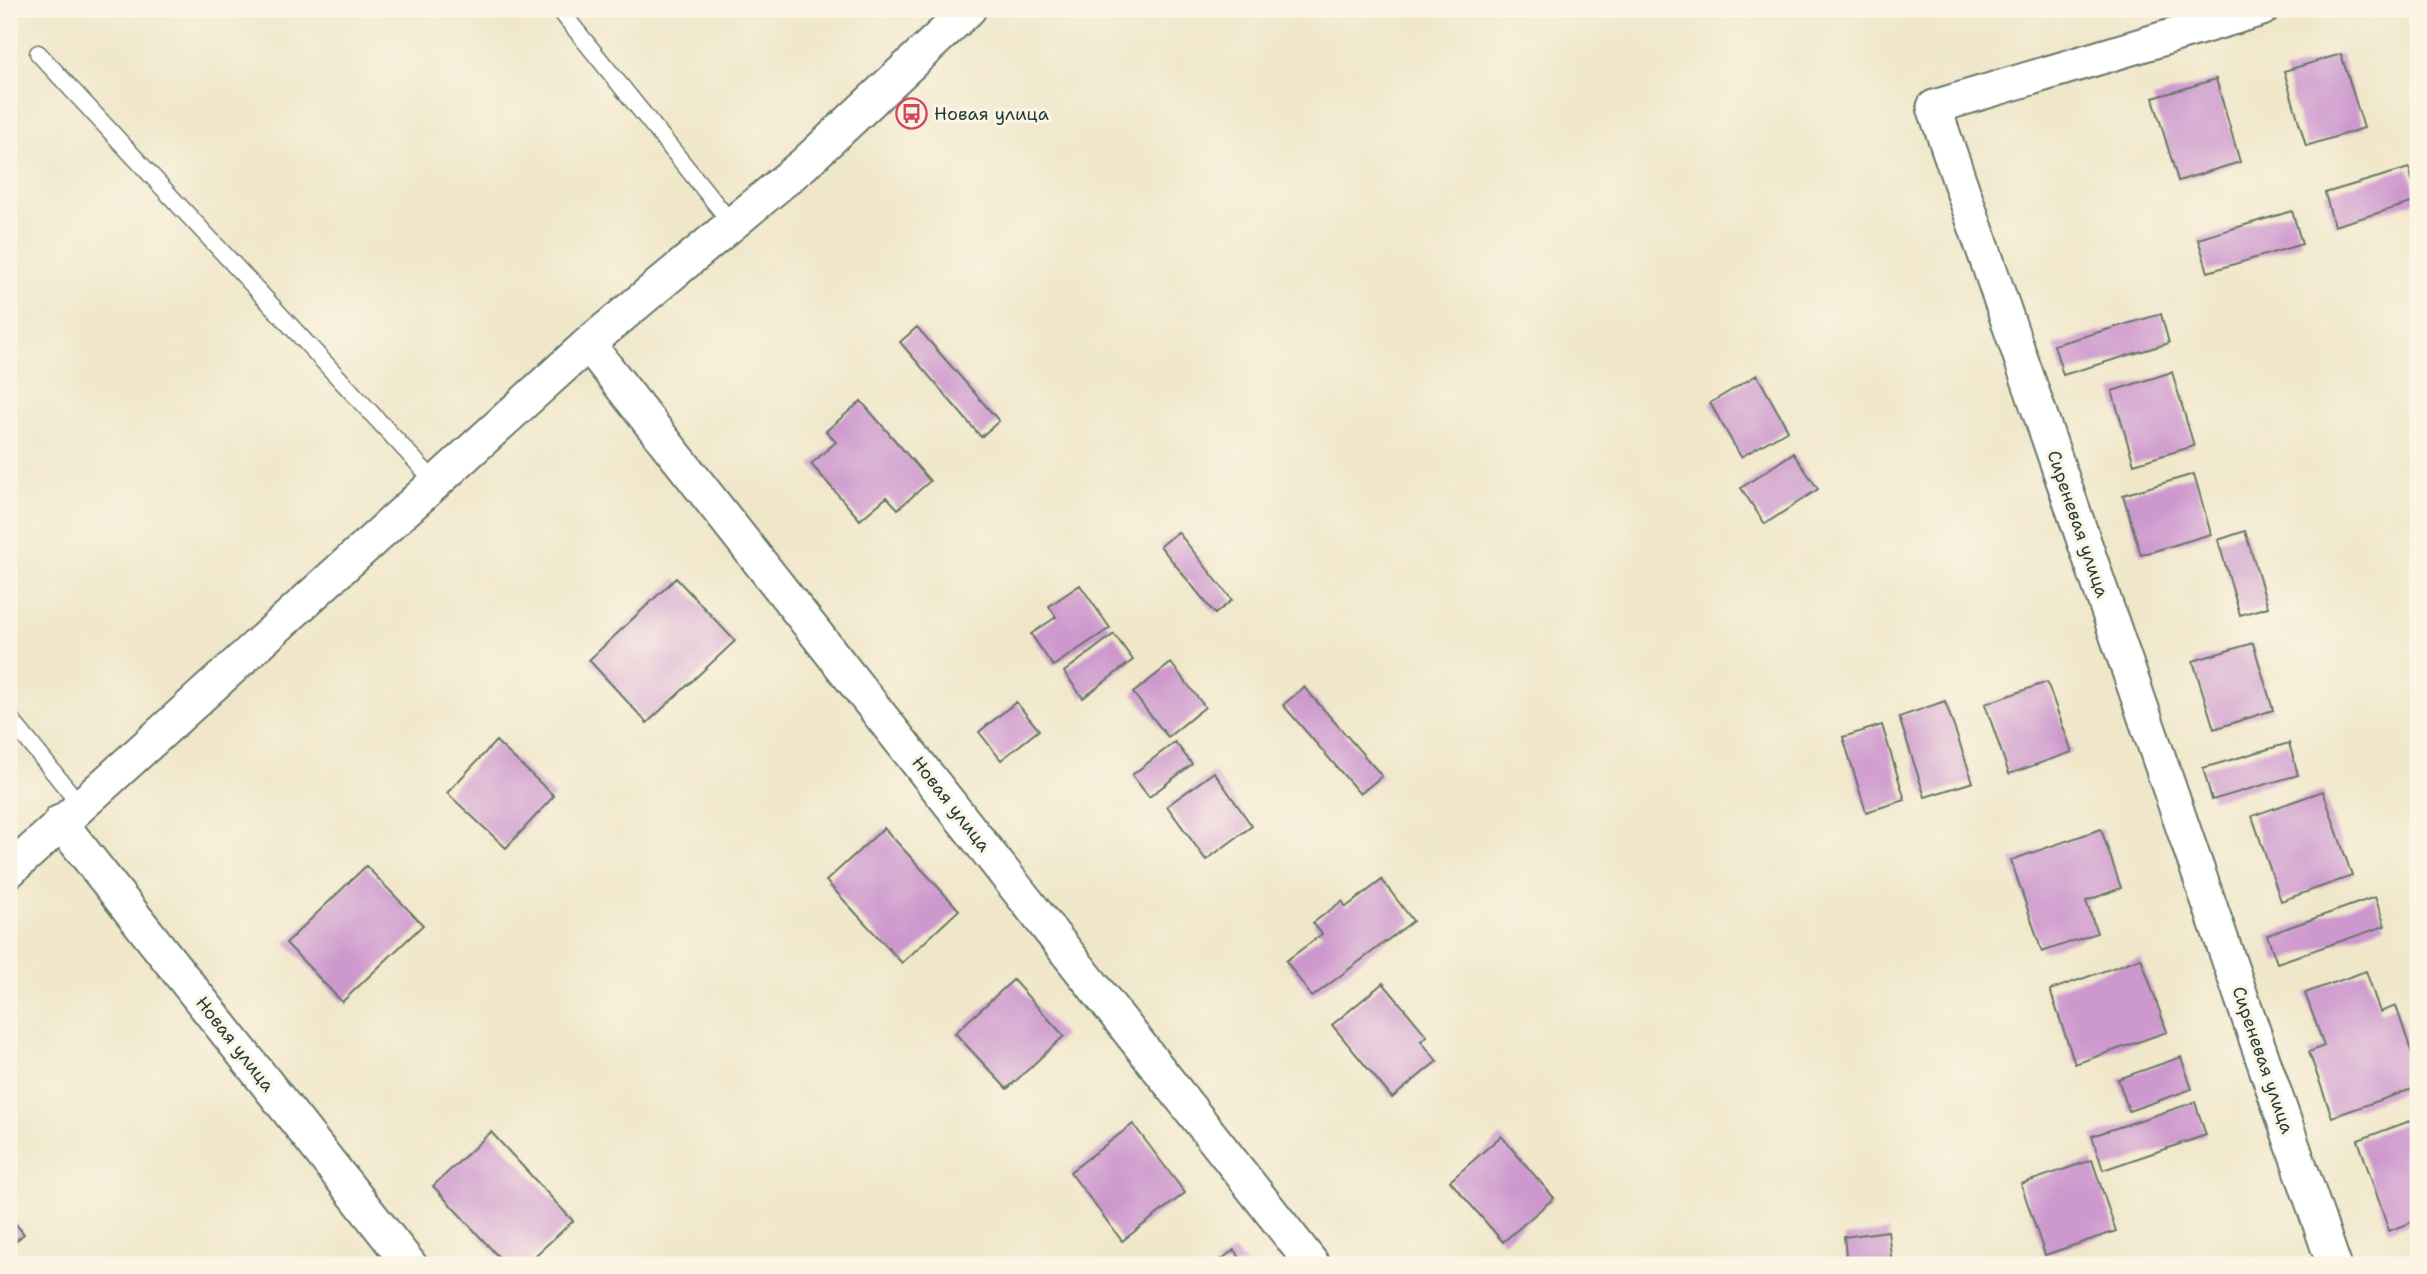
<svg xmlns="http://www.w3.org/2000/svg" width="2427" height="1274" font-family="'Shantell Sans',sans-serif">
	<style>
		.building { fill: #cd98ce }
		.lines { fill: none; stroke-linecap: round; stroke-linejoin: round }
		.service-casing { stroke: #687868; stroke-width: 19 }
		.minor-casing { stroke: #687868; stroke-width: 37 }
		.service { stroke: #fff; stroke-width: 16 }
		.minor { stroke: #fff; stroke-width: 33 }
		.labels { text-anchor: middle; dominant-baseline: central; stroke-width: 6; stroke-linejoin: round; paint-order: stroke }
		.poi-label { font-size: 18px; fill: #1f3d34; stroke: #fcf5e5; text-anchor: start }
		.street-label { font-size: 18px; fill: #1f3d34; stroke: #fcf5e5 }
	</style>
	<rect width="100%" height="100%" fill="#fcf5e5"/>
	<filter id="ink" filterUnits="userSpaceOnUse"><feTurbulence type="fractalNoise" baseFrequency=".0143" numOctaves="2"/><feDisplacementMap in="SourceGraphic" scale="14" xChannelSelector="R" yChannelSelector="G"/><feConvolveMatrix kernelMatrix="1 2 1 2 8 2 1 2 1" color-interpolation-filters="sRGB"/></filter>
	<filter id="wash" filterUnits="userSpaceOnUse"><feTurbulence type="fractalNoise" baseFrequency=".00686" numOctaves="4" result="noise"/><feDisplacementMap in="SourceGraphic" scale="28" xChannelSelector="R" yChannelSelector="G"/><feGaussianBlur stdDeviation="1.57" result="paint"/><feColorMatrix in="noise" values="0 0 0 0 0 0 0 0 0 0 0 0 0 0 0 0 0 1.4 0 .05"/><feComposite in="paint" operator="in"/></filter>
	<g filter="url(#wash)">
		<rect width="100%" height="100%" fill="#f0e7ca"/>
		<g id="blocks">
			<path class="building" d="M 2341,54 L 2364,128 L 2306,146 L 2284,71 Z
				M 2216,79 L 2240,162 L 2178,181 L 2153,98 Z
				M 2409,168 L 2418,201 L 2334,226 L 2325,193 Z
				M 2292,211 L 2302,244 L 2208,272 L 2198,239 Z
				M 2161,314 L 2169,343 L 2063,375 L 2054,345 Z
				M 917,327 L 999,421 L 981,437 L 900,342 Z
				M 2172,372 L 2194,446 L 2134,464 L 2112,391 Z
				M 1757,375 L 1788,430 L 1741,457 L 1710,403 Z
				M 861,401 L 930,481 L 898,509 L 887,497 L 860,520 L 811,464 L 836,442 L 826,431 Z
				M 1793,453 L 1818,489 L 1765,524 L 1741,488 Z
				M 2194,474 L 2211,534 L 2141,555 L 2123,495 Z
				M 2245,531 L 2268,607 L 2240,615 L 2218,540 Z
				M 1178,532 L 1232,600 L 1215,614 L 1160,546 Z
				M 676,578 L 735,641 L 647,723 L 589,660 Z
				M 1080,585 L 1110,628 L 1053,666 L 1031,634 L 1056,617 L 1049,606 Z
				M 1114,634 L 1133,660 L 1083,698 L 1064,672 Z
				M 2253,643 L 2273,710 L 2214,729 L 2193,661 Z
				M 1171,663 L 1205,707 L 1168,737 L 1133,693 Z
				M 2047,682 L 2072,752 L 2009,774 L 1985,704 Z
				M 1304,687 L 1382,776 L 1360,794 L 1283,705 Z
				M 1945,701 L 1973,782 L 1925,797 L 1899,717 Z
				M 1016,702 L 1039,730 L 1001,760 L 979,732 Z
				M 1882,725 L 1905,800 L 1866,812 L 1843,737 Z
				M 496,741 L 554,796 L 506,848 L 447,793 Z
				M 1175,742 L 1192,764 L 1149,797 L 1132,775 Z
				M 2289,743 L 2298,775 L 2212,800 L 2203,768 Z
				M 1214,772 L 1252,826 L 1206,860 L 1167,806 Z
				M 2323,791 L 2352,876 L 2281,901 L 2252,816 Z
				M 884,828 L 959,910 L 902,963 L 826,881 Z
				M 2101,829 L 2121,888 L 2086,901 L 2097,933 L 2042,952 L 2011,860 Z
				M 366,866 L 423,925 L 342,1002 L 286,943 Z
				M 1382,880 L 1413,921 L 1312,997 L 1286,961 L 1322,934 L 1313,923 L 1342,901 L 1346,907 Z
				M 2375,897 L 2385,926 L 2277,963 L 2267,935 Z
				M 2141,958 L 2167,1032 L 2075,1064 L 2050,990 Z
				M 2366,971 L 2380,1012 L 2396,1006 L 2418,1071 L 2418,1087 L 2332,1117 L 2309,1052 L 2324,1046 L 2305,993 Z
				M 1013,980 L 1064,1036 L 1007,1089 L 955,1033 Z
				M 1383,983 L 1427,1036 L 1421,1041 L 1437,1061 L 1392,1098 L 1332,1025 Z
				M 2181,1057 L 2192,1089 L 2129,1111 L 2118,1079 Z
				M 2195,1102 L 2206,1135 L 2103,1170 L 2092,1136 Z
				M 2418,1118 L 2418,1220 L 2389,1231 L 2358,1140 Z
				M 1133,1124 L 1185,1193 L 1122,1241 L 1070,1172 Z
				M 491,1132 L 573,1221 L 525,1265 L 506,1265 L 433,1186 Z
				M 1501,1136 L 1554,1198 L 1503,1242 L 1450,1181 Z
				M 2092,1160 L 2116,1231 L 2045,1255 L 2021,1184 Z
				M 9,1216 L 24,1234 L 9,1247 Z
				M 1888,1231 L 1892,1265 L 1847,1265 L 1844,1237 Z
				M 1234,1250 L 1246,1265 L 1214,1265 Z"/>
		</g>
	</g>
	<g filter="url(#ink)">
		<use href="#blocks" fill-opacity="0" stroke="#687868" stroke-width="2"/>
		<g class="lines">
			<defs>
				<path id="service" d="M 559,9 L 732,224
					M 38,53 L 435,482
					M 9,717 L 80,805"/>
				<path id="minor" d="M 2262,9 L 1934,107 L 2334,1265
					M 588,344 L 1313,1265
					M 60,822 L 410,1265
					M 9,871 L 588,344 L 804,164 L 969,9"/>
			</defs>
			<use href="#service" class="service-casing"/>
			<use href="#minor" class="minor-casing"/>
			<use href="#service" class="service"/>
			<use href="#minor" class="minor"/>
		</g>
	</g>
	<defs>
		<symbol id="bus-ring" viewBox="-11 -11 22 22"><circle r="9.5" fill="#fcf5e5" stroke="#d1495b" stroke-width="1.5"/><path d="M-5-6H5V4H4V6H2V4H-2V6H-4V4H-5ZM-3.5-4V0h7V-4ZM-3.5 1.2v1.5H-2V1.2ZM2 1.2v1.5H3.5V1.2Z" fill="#d1495b"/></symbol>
	</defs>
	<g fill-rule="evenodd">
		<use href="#bus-ring" x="894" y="96" width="35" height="35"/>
	</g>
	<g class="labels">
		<g class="poi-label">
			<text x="934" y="114">Новая улица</text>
		</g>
		<g class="street-label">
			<text transform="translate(2078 524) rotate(71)">Сиреневая улица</text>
			<text transform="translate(951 804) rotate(52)">Новая улица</text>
			<text transform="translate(235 1044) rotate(52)">Новая улица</text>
			<text transform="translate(2263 1060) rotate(71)">Сиреневая улица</text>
		</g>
	</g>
	<rect width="2427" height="1274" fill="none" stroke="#fcf5e5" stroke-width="35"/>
</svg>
